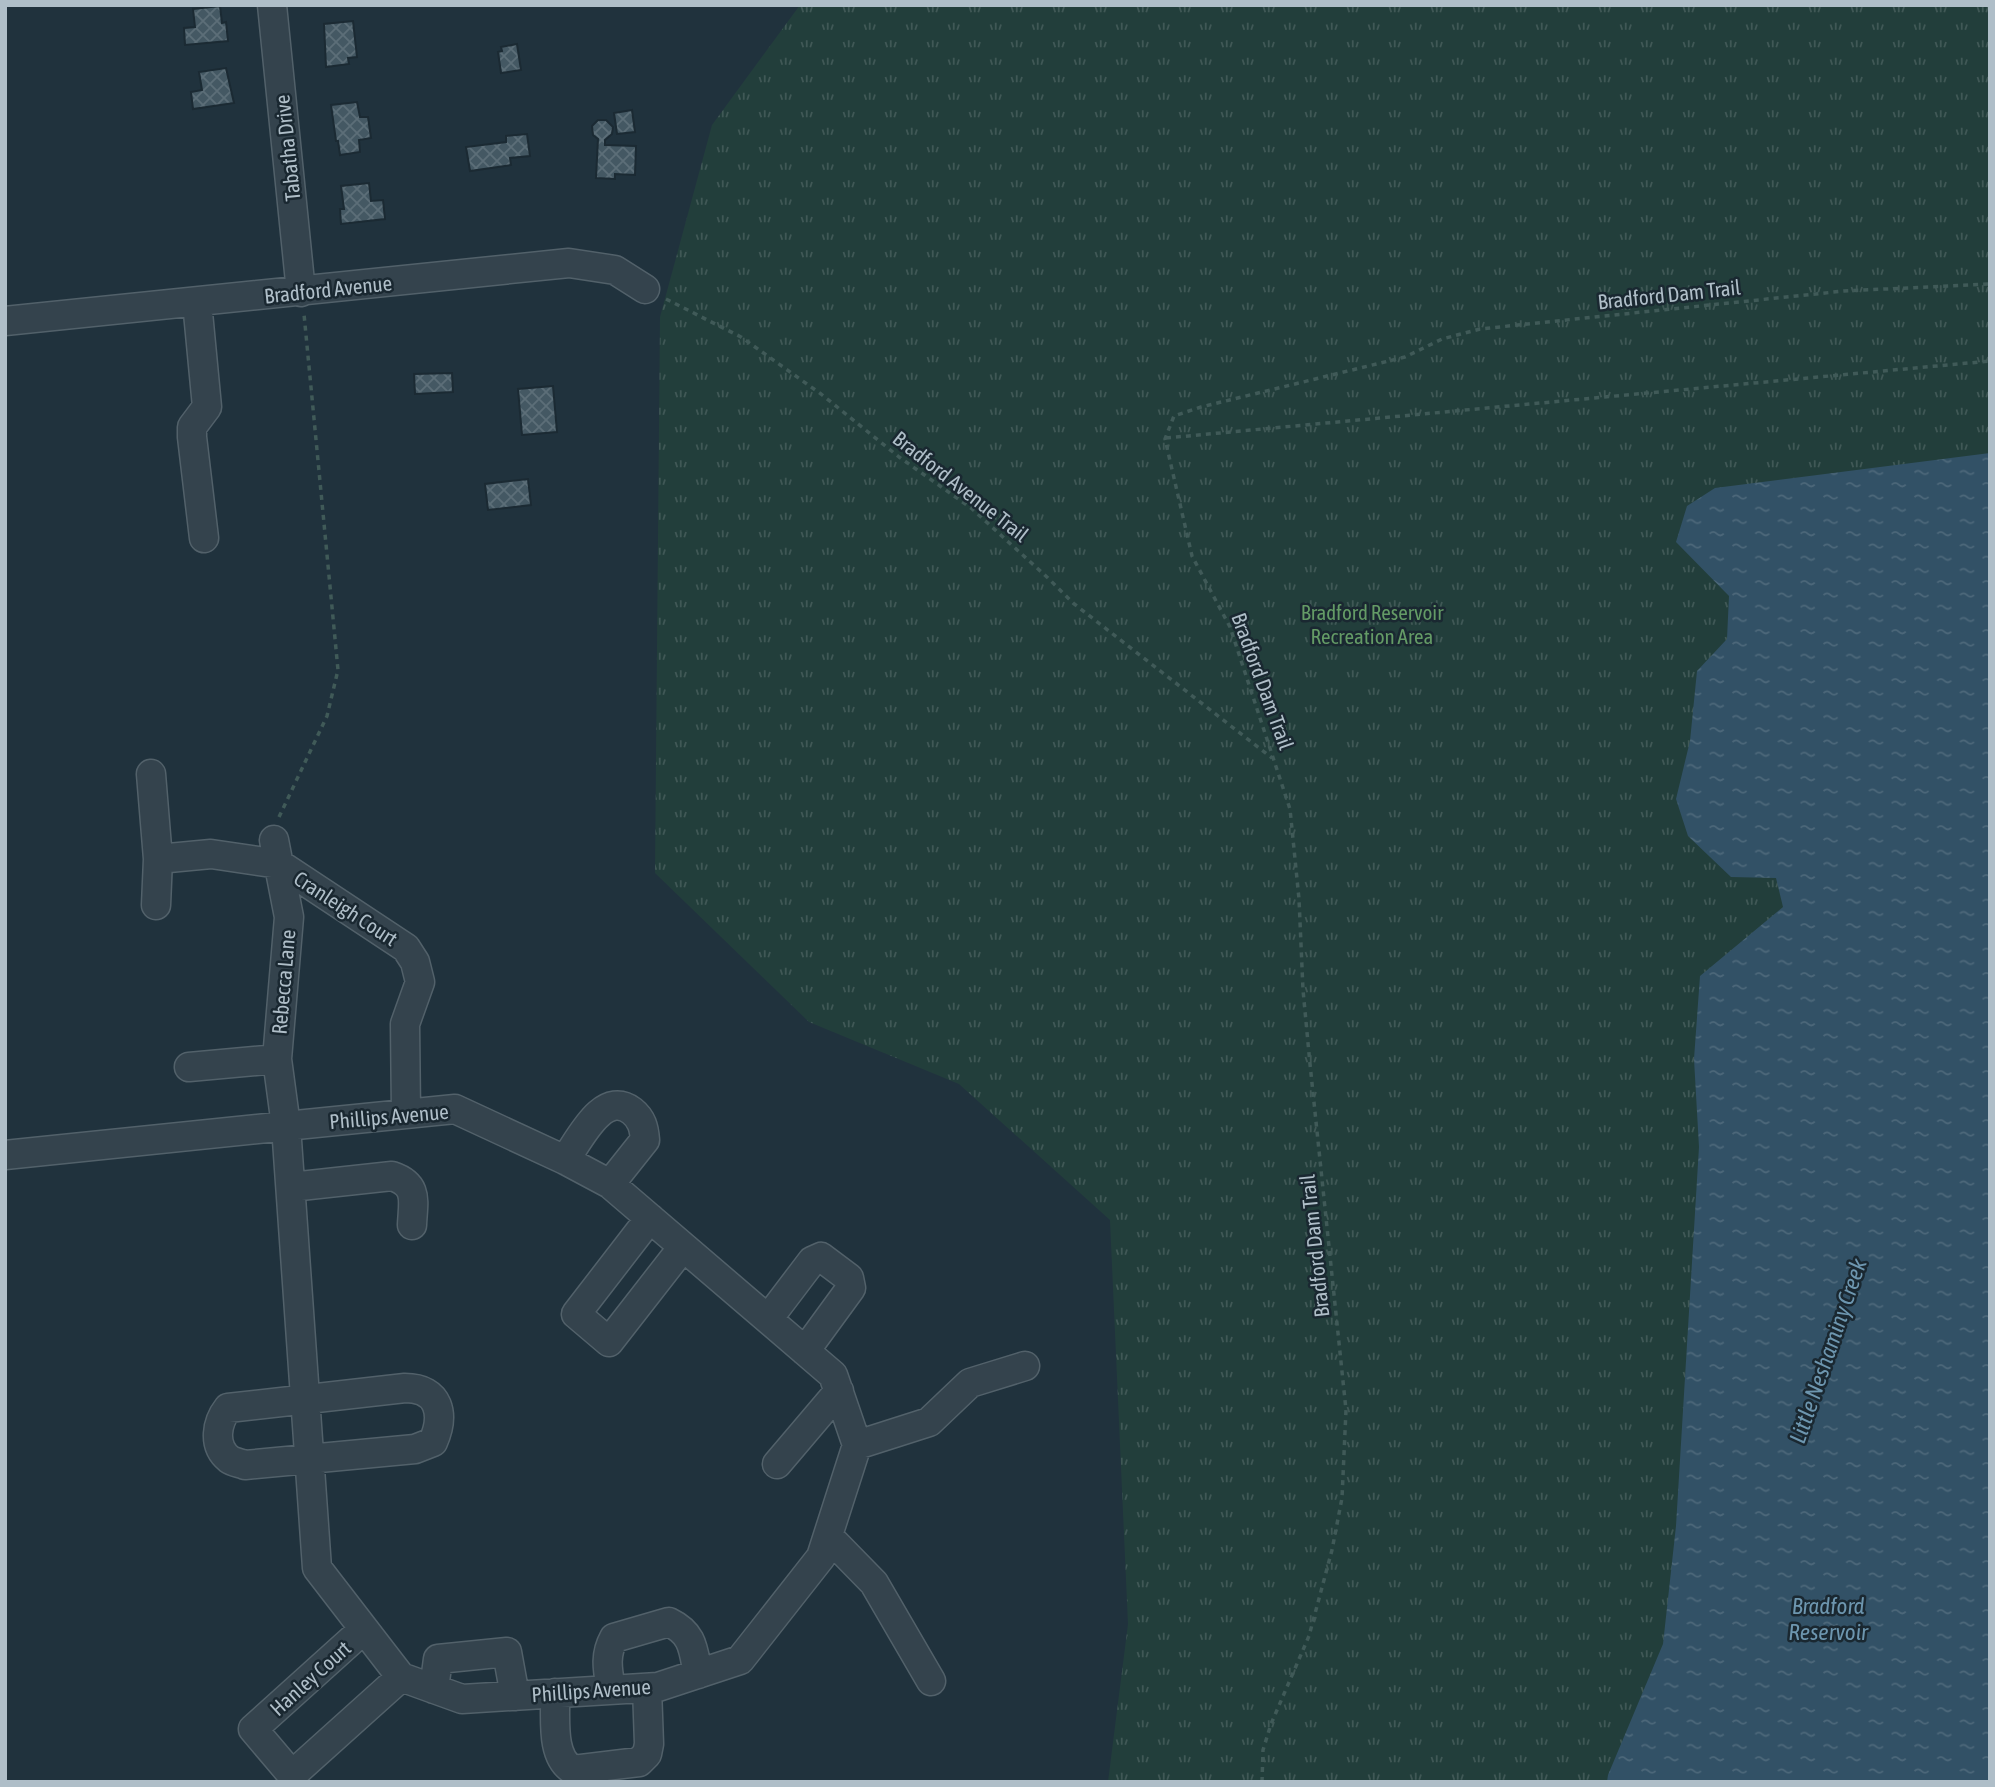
<svg xmlns="http://www.w3.org/2000/svg" width="1995" height="1787" font-family="'Asap Condensed',sans-serif">
	<style>
		.grass { fill: url(#grass-tufts) }
		.water { fill: url(#water-ripples) }
		.building { fill: url(#building-cross-hatch); stroke: #1b2a33; stroke-width: 2 }
		.lines { fill: none; stroke-linecap: round; stroke-linejoin: round }
		.minor-casing { stroke: #52616a; stroke-width: 31 }
		.path { stroke: #405a58; stroke-width: 3.5; stroke-dasharray: 5 5; stroke-linecap: butt }
		.minor { stroke: #34434d; stroke-width: 28 }
		.labels { text-anchor: middle; dominant-baseline: central; stroke-width: 5; stroke-linejoin: round; paint-order: stroke }
		.street-label { font-size: 21px; fill: #afbec8; stroke: #1a2831 }
		.park-label { font-size: 21px; fill: #649b66; stroke: #1a2831 }
		.water-label { font-size: 23px; font-style: italic; fill: #6d96af; stroke: #1a2831 }
	</style>
	<defs>
		<pattern id="grass-tufts" width="24" height="20" patternUnits="userSpaceOnUse" patternTransform="scale(1.75)"><rect width="24" height="20" fill="#223e3b"/><path d="M3 7l-1-3M5 7V3M7 7l1-3M15 17l-1-3M17 17v-4M19 17l1-3" fill="none" stroke="#405856"/></pattern>
		<pattern id="water-ripples" width="26" height="14" patternUnits="userSpaceOnUse" patternTransform="scale(1.75)"><rect width="26" height="14" fill="#325166"/><path d="M2 4q2-2 4 0t4 0M15 11q2-2 4 0t4 0" fill="none" stroke="#4d687a"/></pattern>
		<pattern id="building-cross-hatch" width="8" height="8" patternUnits="userSpaceOnUse" patternTransform="scale(1.75)"><rect width="8" height="8" fill="#445863"/><path d="M0 0l8 8M0 8l8-8" fill="none" stroke="#5c6e78"/></pattern>
	</defs>
	<rect width="100%" height="100%" fill="#20323d"/>
	<path class="grass" d="M 800,5 L 1990,5 L 1990,1782 L 1108,1782 L 1128,1624 L 1110,1220 L 959,1084 L 809,1022 L 655,873 L 660,317 L 712,125 Z"/>
	<path class="water" d="M 1990,453 L 1990,1782 L 1607,1782 L 1608,1775 L 1663,1644 L 1676,1526 L 1699,1147 L 1694,1059 L 1700,976 L 1783,907 L 1776,878 L 1731,877 L 1688,836 L 1676,799 L 1690,741 L 1697,671 L 1727,639 L 1729,596 L 1676,542 L 1687,506 L 1715,488 Z"/>
	<path class="building" d="M 220,6 L 222,23 L 226,22 L 228,41 L 185,45 L 184,28 L 195,27 L 193,9 Z
		M 353,21 L 357,57 L 348,58 L 349,64 L 326,67 L 324,24 Z
		M 517,44 L 521,70 L 501,73 L 498,52 L 502,51 L 501,47 Z
		M 226,68 L 234,103 L 193,109 L 191,92 L 202,90 L 199,72 Z
		M 357,102 L 360,117 L 368,117 L 371,138 L 359,140 L 360,152 L 340,155 L 338,141 L 336,141 L 331,105 Z
		M 632,110 L 635,132 L 617,134 L 614,113 Z
		M 598,120 L 606,120 L 613,127 L 612,134 L 605,140 L 605,145 L 636,146 L 635,175 L 615,174 L 615,179 L 596,178 L 598,139 L 593,135 L 592,126 Z
		M 527,134 L 530,156 L 510,158 L 511,165 L 470,171 L 466,147 L 506,142 L 506,136 Z
		M 369,183 L 371,201 L 383,200 L 385,219 L 341,224 L 340,209 L 344,209 L 341,186 Z
		M 452,373 L 453,392 L 415,394 L 414,374 Z
		M 553,386 L 557,432 L 522,435 L 518,389 Z
		M 528,479 L 531,505 L 488,510 L 485,484 Z"/>
	<g class="lines">
		<defs>
			<path id="minor" d="M 272,5 L 301,292
				M 197,302 L 207,407 L 192,427 L 192,437 L 204,538
				M 5,321 L 569,263 L 615,270 L 645,289
				M 151,774 L 158,859 L 156,905
				M 158,859 L 211,854 L 279,864 L 406,948 L 415,962 L 420,982 L 405,1024 L 406,1114
				M 189,1067 L 277,1059
				M 5,1155 L 286,1126 L 455,1109 L 565,1160 L 610,1184 L 833,1375 L 857,1445 L 821,1557 L 740,1660 L 658,1687 L 462,1699 L 401,1677 L 317,1568 L 286,1126 L 277,1059 L 289,917 L 274,840
				M 565,1160 C 580,1139 603,1089 632,1111 C 642,1119 644,1128 645,1140 L 610,1184
				M 291,1187 L 392,1176 C 419,1185 413,1201 412,1225
				M 650,1218 L 576,1314 L 609,1342 L 683,1247
				M 768,1319 L 812,1261 L 821,1257 L 849,1278 L 851,1288 L 805,1351
				M 405,1388 C 440,1388 445,1415 433,1442 L 415,1449 L 245,1465 C 240,1463 233,1462 229,1459 C 212,1445 217,1422 228,1408 Z
				M 857,1445 L 929,1422 L 970,1383 L 1025,1366
				M 777,1464 L 839,1391
				M 828,1536 L 874,1583 L 931,1681
				M 364,1629 L 253,1729 L 292,1775 L 401,1677
				M 434,1689 L 438,1659 L 507,1652 L 515,1696
				M 611,1690 C 608,1671 604,1656 614,1638 L 669,1622 C 694,1634 693,1650 698,1674
				M 555,1693 C 556,1717 550,1757 573,1770 L 639,1762 L 647,1754 L 649,1744 L 647,1688"/>
		</defs>
		<use href="#minor" class="minor-casing"/>
		<path class="path" d="M 666,299 L 741,337 L 821,394 L 899,457 L 971,508 L 1048,578 L 1073,603 L 1272,758
			M 1166,438 L 1990,361
			M 279,817 L 327,716 L 338,670 L 304,314
			M 1262,1782 L 1263,1750 L 1271,1724 L 1309,1636 L 1332,1550 L 1342,1498 L 1346,1410 L 1310,1064 L 1303,990 L 1299,899 L 1290,809 L 1230,627 L 1192,556 L 1165,439 L 1174,416 L 1201,407 L 1405,357 L 1442,339 L 1480,329 L 1844,291 L 1990,284"/>
		<use href="#minor" class="minor"/>
	</g>
	<g class="labels">
		<g class="street-label">
			<text transform="translate(287 148) rotate(-96)">Tabatha Drive</text>
			<text transform="translate(328 289) rotate(-6)">Bradford Avenue</text>
			<text transform="translate(1669 294) rotate(-6)">Bradford Dam Trail</text>
			<text transform="translate(961 486) rotate(38)">Bradford Avenue Trail</text>
			<text transform="translate(1263 681) rotate(70)">Bradford Dam Trail</text>
			<text transform="translate(346 908) rotate(33)">Cranleigh Court</text>
			<text transform="translate(283 982) rotate(-85)">Rebecca Lane</text>
			<text transform="translate(389 1116) rotate(-5)">Phillips Avenue</text>
			<text transform="translate(1314 1246) rotate(-96)">Bradford Dam Trail</text>
			<text transform="translate(310 1678) rotate(-42)">Hanley Court</text>
			<text transform="translate(591 1690) rotate(-4)">Phillips Avenue</text>
		</g>
		<g class="park-label">
			<text x="1372" y="612">Bradford Reservoir<tspan x="1372" dy="24">Recreation Area</tspan></text>
		</g>
		<g class="water-label">
			<text transform="translate(1828 1351) rotate(-71)">Little Neshaminy Creek</text>
			<text x="1828" y="1606">Bradford<tspan x="1828" dy="26">Reservoir</tspan></text>
		</g>
	</g>
	<rect width="1995" height="1787" fill="none" stroke="#afbec8" stroke-width="14"/>
</svg>
